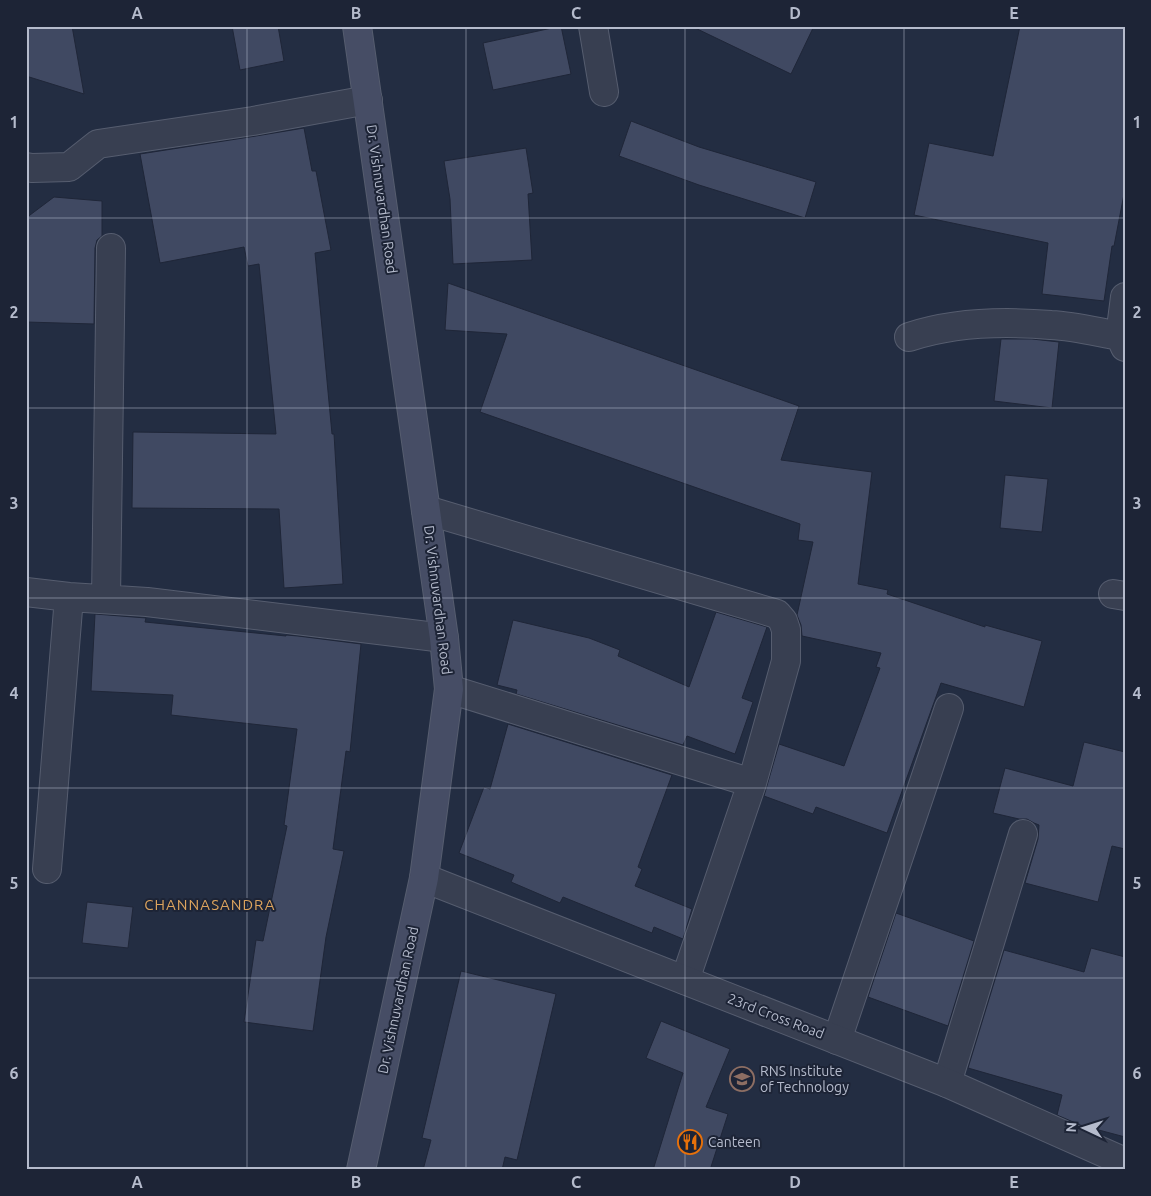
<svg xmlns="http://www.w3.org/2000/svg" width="1151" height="1196" font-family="Ubuntu,sans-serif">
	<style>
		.building { fill: #404962; stroke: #1f2638 }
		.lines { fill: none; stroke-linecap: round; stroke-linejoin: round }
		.minor-casing { stroke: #565d6f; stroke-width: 30 }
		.tertiary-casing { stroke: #565d6f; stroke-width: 30 }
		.secondary-casing { stroke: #565d6f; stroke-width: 30 }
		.minor { stroke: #383f51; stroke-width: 28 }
		.tertiary { stroke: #383f51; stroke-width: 28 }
		.secondary { stroke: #464d65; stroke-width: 28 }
		.grid { fill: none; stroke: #b5bbcc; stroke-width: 1; stroke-opacity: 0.55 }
		.labels { text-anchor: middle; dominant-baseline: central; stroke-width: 4; stroke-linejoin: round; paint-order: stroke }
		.street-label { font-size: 14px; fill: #b5bbcc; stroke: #1d2436 }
		.poi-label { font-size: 14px; fill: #b5bbcc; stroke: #1d2436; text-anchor: start }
		.neighbourhood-label { font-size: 15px; letter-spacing: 1px; fill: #dda45e; stroke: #1d2436 }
		.neatline { fill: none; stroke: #b5bbcc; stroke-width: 2 }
		.grid-label { font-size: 16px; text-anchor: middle; font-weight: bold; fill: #b5bbcc }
	</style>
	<rect width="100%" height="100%" fill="#232d42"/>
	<path class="building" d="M 26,26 L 72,26 L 84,94 L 26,76 Z
		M 232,26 L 278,26 L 284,61 L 240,70 Z
		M 561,26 L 571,74 L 493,90 L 483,43 Z
		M 691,26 L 814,26 L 791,74 Z
		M 1020,26 L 1125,26 L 1125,189 L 1114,246 L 1112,246 L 1104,301 L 1042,294 L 1048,243 L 914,215 L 929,143 L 993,156 Z
		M 631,121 L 699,147 L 816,182 L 805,218 L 699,185 L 619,156 Z
		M 304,128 L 312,171 L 316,171 L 331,250 L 315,253 L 332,434 L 334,434 L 343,584 L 284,588 L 279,509 L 132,508 L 133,432 L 276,434 L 259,264 L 248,266 L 244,247 L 160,263 L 140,154 L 256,136 Z
		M 526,148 L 533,193 L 528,194 L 532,260 L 453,264 L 450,199 L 444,161 Z
		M 54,197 L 102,201 L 102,236 L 97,240 L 95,248 L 94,324 L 26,322 L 26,218 Z
		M 448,283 L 799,406 L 781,460 L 872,472 L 858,584 L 888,590 L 887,594 L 985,627 L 985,625 L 1042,641 L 1024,707 L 941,683 L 887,833 L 816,807 L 813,814 L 764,796 L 779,744 L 844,766 L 880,668 L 876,667 L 881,653 L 802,636 L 801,625 L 797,615 L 813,542 L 798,540 L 800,524 L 480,412 L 507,334 L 445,330 Z
		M 1001,339 L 1032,339 L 1059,342 L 1052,408 L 994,401 Z
		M 1005,475 L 1048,479 L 1042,532 L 1000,528 Z
		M 716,612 L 767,627 L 742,698 L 753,702 L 735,754 L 687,736 L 683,745 L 516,694 L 517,690 L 497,685 L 513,620 L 589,638 L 620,650 L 618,656 L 689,687 Z
		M 95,614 L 146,618 L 145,622 L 286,636 L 286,635 L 298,636 L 361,644 L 350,752 L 346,751 L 333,849 L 344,851 L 326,937 L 313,1031 L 244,1022 L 256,940 L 263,941 L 287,826 L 284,825 L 297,729 L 171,715 L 173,695 L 91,691 Z
		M 508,724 L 672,775 L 638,867 L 642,869 L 635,886 L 692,909 L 683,939 L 654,927 L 652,933 L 563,897 L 560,903 L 511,882 L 514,875 L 459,853 L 484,787 L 490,789 Z
		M 1084,742 L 1125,752 L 1125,849 L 1112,846 L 1098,902 L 1025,883 L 1038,839 L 1039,825 L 1034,823 L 1027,819 L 1019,819 L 993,813 L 1005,768 L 1073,786 Z
		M 87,902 L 133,907 L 128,948 L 82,943 Z
		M 896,913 L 974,941 L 948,1026 L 868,997 Z
		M 1091,948 L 1125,957 L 1125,1137 L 1080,1125 L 1057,1115 L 1062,1095 L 968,1068 L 1004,950 L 1084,972 Z
		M 461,971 L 556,994 L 517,1160 L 505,1157 L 502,1170 L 423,1170 L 431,1140 L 422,1138 Z
		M 661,1021 L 730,1049 L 706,1107 L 728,1114 L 710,1170 L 653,1170 L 683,1073 L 646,1058 Z"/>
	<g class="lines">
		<defs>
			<path id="minor" d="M 593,26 L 604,92
				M 26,167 L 32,168 L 69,167 L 98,144 L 253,121 L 368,100
				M 1120,336 L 1125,297
				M 909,337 C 954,322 1004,321 1051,325 C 1074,326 1097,332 1120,336 L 1125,347
				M 426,510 L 777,614 L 783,621 L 786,630 L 786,661 L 752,783 L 685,980
				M 26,592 L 69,597 L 147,602 L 444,638
				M 1113,594 L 1125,596
				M 106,599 L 111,248
				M 449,689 L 752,783
				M 47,869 L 69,597
				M 837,1040 L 949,708
				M 947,1083 L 1023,834"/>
			<path id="tertiary" d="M 424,878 L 947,1083 L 1125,1162"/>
			<path id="secondary" d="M 357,26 L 444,638 L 449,689 L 424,878 L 361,1170"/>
		</defs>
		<use href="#minor" class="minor-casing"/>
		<use href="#tertiary" class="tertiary-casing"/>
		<use href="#secondary" class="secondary-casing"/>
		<use href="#minor" class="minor"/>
		<use href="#tertiary" class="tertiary"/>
		<use href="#secondary" class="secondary"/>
	</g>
	<path class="grid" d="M 247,26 L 247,1170M 466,26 L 466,1170M 685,26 L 685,1170M 904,26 L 904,1170M 26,218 L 1125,218M 26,408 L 1125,408M 26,598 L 1125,598M 26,788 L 1125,788M 26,978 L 1125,978"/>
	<defs>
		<symbol id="university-ring" viewBox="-11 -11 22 22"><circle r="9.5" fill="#1d2436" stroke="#8d6e63" stroke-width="1.5"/><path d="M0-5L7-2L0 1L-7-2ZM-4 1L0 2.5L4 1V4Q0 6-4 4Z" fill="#8d6e63"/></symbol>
		<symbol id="restaurant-ring" viewBox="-11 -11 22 22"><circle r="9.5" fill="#1d2436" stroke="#e8710a" stroke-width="1.5"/><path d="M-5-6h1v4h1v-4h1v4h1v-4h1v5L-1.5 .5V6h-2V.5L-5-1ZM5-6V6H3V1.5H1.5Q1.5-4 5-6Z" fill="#e8710a"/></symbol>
	</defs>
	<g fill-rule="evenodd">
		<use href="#university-ring" x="728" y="1065" width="28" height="28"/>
		<use href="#restaurant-ring" x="676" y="1128" width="28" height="28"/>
	</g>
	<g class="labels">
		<g class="street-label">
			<text transform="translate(382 199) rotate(82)">Dr. Vishnuvardhan Road</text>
			<text transform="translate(438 600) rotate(83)">Dr. Vishnuvardhan Road</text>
			<text transform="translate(398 1000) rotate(-78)">Dr. Vishnuvardhan Road</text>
			<text transform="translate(776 1016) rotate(21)">23rd Cross Road</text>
		</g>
		<g class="poi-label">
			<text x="760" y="1071">RNS Institute<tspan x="760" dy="16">of Technology</tspan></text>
			<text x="708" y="1142">Canteen</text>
		</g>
		<g class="neighbourhood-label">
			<text x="210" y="904">CHANNASANDRA</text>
		</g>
	</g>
	<rect width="1151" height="1196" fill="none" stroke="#1d2436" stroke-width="55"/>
	<g transform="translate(1084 1128) rotate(274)" stroke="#1d2436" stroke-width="4" paint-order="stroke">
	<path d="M0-4L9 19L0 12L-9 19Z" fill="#b5bbcc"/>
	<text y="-8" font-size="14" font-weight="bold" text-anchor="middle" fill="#b5bbcc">N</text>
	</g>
	<rect x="28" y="28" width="1096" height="1140" class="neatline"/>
	<g class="grid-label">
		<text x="137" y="19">A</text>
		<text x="356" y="19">B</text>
		<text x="576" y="19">C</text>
		<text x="795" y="19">D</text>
		<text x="1014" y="19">E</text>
		<text x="14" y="128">1</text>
		<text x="1137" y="128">1</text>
		<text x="14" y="318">2</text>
		<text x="1137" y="318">2</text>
		<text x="14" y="509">3</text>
		<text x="1137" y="509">3</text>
		<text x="14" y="699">4</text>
		<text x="1137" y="699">4</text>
		<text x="14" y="889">5</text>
		<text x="1137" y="889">5</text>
		<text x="14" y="1079">6</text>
		<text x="1137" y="1079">6</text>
		<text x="137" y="1188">A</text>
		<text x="356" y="1188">B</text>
		<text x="576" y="1188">C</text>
		<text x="795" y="1188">D</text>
		<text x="1014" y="1188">E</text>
	</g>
</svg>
